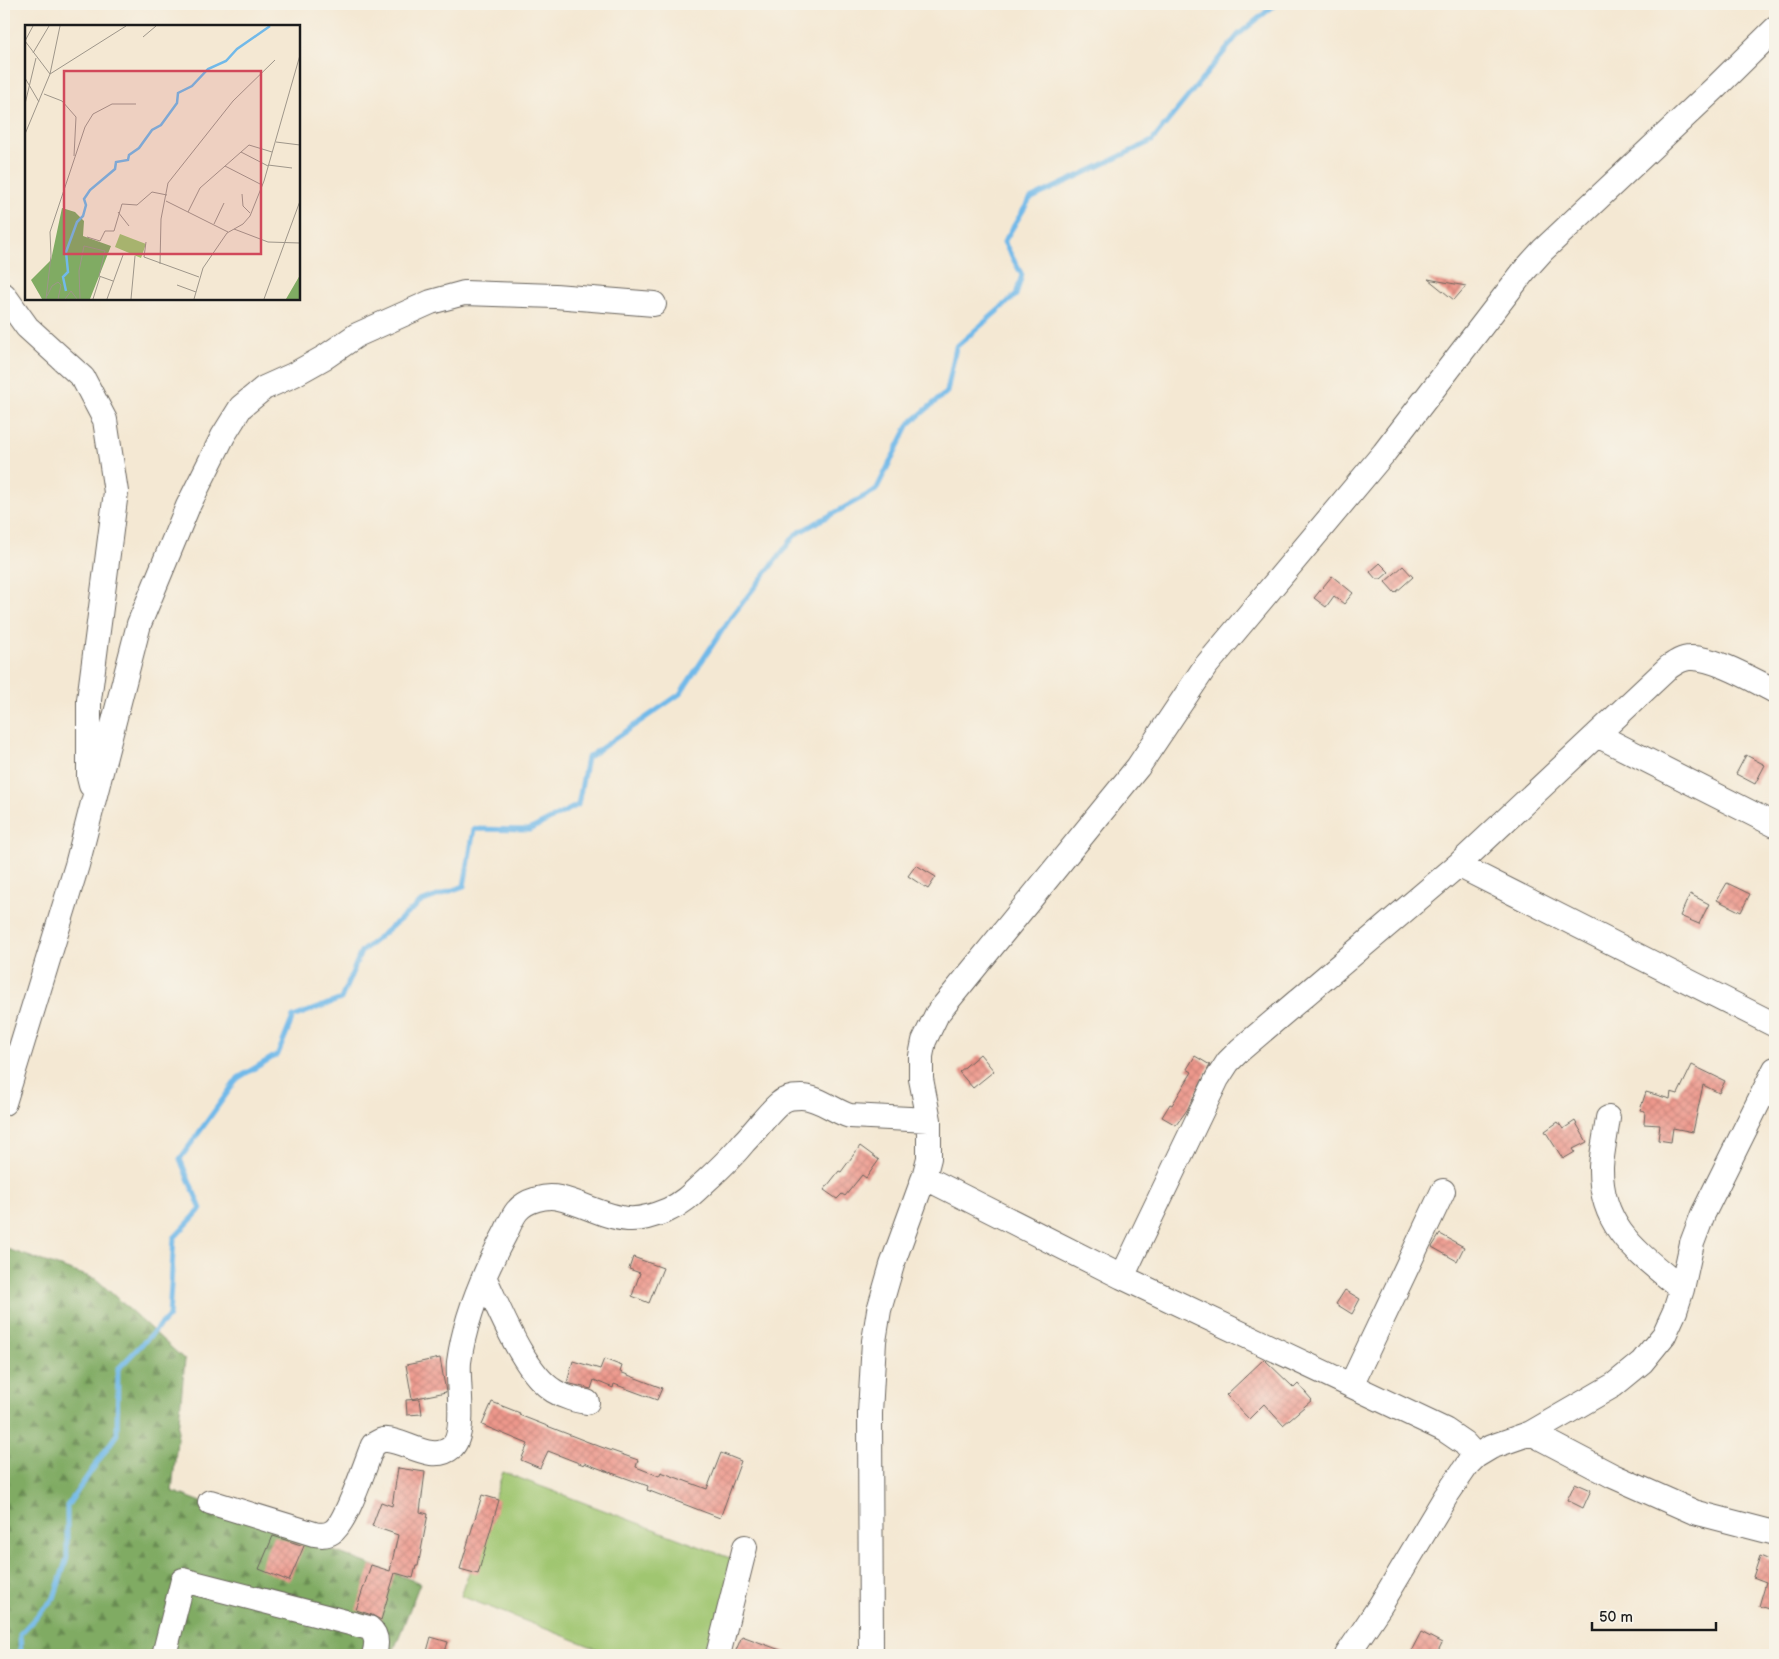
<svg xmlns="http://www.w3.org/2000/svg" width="1779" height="1659" font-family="'Balsamiq Sans',sans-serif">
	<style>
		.forest { fill: url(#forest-firs); stroke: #4e6440 }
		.green { fill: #a0c671; stroke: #5e7146 }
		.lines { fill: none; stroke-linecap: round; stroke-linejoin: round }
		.stream { stroke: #71b9e9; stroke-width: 5 }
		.building { fill: url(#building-cross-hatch) }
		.minor-casing { stroke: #68635c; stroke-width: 26 }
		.minor { stroke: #fff; stroke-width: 24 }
		.inset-river { fill: none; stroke: #71b9e9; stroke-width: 2.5 }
		.inset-road { fill: none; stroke: #9e968a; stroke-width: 1 }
		.view { fill: #d1495b; fill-opacity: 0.15; stroke: #d1495b; stroke-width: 2.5 }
		.inset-edge { fill: none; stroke: #1c1c1c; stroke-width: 2.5 }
	</style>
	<defs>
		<pattern id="forest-firs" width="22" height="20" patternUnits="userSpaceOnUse" patternTransform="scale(1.25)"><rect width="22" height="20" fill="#80ab63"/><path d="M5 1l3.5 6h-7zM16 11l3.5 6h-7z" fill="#688a51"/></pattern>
		<pattern id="building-cross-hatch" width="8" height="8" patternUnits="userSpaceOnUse" patternTransform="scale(1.25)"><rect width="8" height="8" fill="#ed988c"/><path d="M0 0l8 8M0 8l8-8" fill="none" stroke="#cb8278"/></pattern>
	</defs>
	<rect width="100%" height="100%" fill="#f7f3e8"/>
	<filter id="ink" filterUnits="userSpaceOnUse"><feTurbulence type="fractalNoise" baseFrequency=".02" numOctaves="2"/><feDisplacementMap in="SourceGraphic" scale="10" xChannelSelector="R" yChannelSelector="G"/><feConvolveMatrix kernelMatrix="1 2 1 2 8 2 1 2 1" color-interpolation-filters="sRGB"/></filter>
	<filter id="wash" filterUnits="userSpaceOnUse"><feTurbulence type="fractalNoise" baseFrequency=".0096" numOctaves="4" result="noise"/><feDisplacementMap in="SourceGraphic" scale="20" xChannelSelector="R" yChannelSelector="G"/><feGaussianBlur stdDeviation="1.12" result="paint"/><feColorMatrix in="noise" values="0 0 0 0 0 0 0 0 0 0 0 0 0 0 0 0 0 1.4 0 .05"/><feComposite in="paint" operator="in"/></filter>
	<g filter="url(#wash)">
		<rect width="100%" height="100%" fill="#f4e8d3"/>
		<path class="forest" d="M 4,1248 L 96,1279 L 185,1360 L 172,1491 L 420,1583 L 392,1655 L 4,1655 Z"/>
		<path class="green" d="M 503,1472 L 738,1561 L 707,1655 L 613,1655 L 461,1596 Z"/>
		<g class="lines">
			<path class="stream" d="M 21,1655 L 20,1634 L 54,1598 L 67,1558 L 67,1506 L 117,1434 L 118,1369 L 169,1316 L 174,1238 L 201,1209 L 180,1159 L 238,1078 L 278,1054 L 293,1017 L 341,999 L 361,952 L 421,902 L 464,886 L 474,829 L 529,830 L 578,805 L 587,758 L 680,694 L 729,620 L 796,534 L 876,490 L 909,424 L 947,392 L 956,347 L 1016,295 L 1022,275 L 1004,242 L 1030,199 L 1152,141 L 1238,35 L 1276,4"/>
		</g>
		<g id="blocks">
			<path class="building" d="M 1428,279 L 1466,286 L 1454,300 Z
				M 1380,563 L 1389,572 L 1381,579 L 1376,579 L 1370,572 Z
				M 1403,566 L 1413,577 L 1395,593 L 1385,582 Z
				M 1332,576 L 1353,593 L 1344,604 L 1334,596 L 1326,607 L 1314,598 Z
				M 1746,755 L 1765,765 L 1755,784 L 1736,774 Z
				M 916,865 L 936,877 L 928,889 L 908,876 Z
				M 1727,883 L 1750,894 L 1741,912 L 1717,900 Z
				M 1690,894 L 1709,904 L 1699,924 L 1680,916 Z
				M 980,1054 L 994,1071 L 973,1088 L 959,1072 Z
				M 1195,1056 L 1210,1065 L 1187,1110 L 1176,1125 L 1162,1117 L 1170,1104 L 1172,1105 L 1192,1072 L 1187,1069 Z
				M 1692,1065 L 1725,1081 L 1719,1093 L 1703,1085 L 1693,1132 L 1673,1128 L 1671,1142 L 1658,1140 L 1660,1125 L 1644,1124 L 1645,1111 L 1640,1110 L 1646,1092 L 1670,1099 L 1671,1092 L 1678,1094 Z
				M 1575,1121 L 1587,1142 L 1573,1149 L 1575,1152 L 1563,1159 L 1545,1131 L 1558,1122 L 1563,1129 Z
				M 860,1146 L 879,1160 L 866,1178 L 862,1175 L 845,1196 L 842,1194 L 837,1199 L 824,1190 L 839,1171 L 841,1172 Z
				M 1440,1234 L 1464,1247 L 1457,1261 L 1432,1247 Z
				M 633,1257 L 663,1268 L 649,1303 L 632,1296 L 640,1273 L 629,1269 Z
				M 1345,1290 L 1360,1299 L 1352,1314 L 1336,1304 Z
				M 440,1358 L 446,1392 L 412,1399 L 406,1365 Z
				M 604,1359 L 622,1366 L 620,1372 L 662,1388 L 657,1400 L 614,1384 L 613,1388 L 594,1380 L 591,1389 L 567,1383 L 573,1361 L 600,1369 Z
				M 1264,1359 L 1294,1388 L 1298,1384 L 1312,1400 L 1283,1425 L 1264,1404 L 1249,1419 L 1226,1395 Z
				M 420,1399 L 422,1414 L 407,1415 L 406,1400 Z
				M 492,1402 L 520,1413 L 519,1415 L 601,1447 L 638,1460 L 636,1467 L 659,1476 L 661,1472 L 707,1489 L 721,1453 L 741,1461 L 720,1518 L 647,1490 L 648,1486 L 584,1463 L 584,1465 L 548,1451 L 540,1468 L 521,1460 L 528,1444 L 482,1425 Z
				M 398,1468 L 425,1472 L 420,1512 L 428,1514 L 418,1566 L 416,1566 L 413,1578 L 395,1573 L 381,1620 L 372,1615 L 356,1610 L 371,1565 L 390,1571 L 398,1535 L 372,1526 L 381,1502 L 392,1506 Z
				M 1575,1483 L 1591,1490 L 1583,1508 L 1567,1500 Z
				M 482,1495 L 499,1500 L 478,1574 L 460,1569 Z
				M 273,1536 L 304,1546 L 289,1581 L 259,1569 Z
				M 1760,1556 L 1775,1562 L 1775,1611 L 1759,1606 L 1766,1582 L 1753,1577 Z
				M 1421,1632 L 1442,1643 L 1436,1655 L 1409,1655 Z
				M 742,1636 L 791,1654 L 790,1655 L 734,1655 Z
				M 431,1637 L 448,1642 L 444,1655 L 426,1655 Z"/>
		</g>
	</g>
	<g filter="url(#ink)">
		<use href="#blocks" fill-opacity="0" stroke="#68635c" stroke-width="1"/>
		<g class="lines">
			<defs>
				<path id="minor" d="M 4,295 L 27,327 L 83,378 L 105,420 L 116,492 L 89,700 L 89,777 L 91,785
					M 1597,735 L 1775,825
					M 1458,865 L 1775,1025
					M 4,1103 L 77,865 L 139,624 L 188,506 L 223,436 L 241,407 L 264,388 L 293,375 L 325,357 L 357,335 L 431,302 L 464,293 L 555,296 L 654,304
					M 1608,1118 C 1606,1134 1602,1151 1601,1167 C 1600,1229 1640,1254 1682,1289
					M 924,1177 L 1122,1277 L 1445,1430 L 1464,1443 L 1476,1456
					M 484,1277 C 500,1310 524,1373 554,1391 C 565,1398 576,1400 587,1402
					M 1122,1277 L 1217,1079 L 1228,1062 L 1240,1050 L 1458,865 L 1669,667 C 1675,663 1682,658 1690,658 C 1714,657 1753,680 1775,691
					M 1351,1385 L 1443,1191
					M 1531,1433 L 1613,1476 L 1694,1512 L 1775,1533
					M 210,1502 L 314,1534 C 320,1535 326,1536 332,1532 C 346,1524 366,1462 373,1445 C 378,1442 382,1439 387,1440 C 406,1441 433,1464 452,1447 C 467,1433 457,1382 459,1362 C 465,1317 484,1273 505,1234 C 509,1226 512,1217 517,1211 C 526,1200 546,1195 559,1198 C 582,1203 604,1217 628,1219 C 641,1220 656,1215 668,1210 C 684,1203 695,1191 707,1180 C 720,1168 733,1156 744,1142 C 756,1130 767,1114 780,1103 C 785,1098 794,1097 801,1097 C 819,1097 833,1111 850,1116 L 929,1120
					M 164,1655 L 183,1580 L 369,1628 C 378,1635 377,1645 374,1655
					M 718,1655 L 745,1547
					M 871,1655 L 870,1413 L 874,1341 L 879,1310 L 892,1265 L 924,1177 L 929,1158 L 929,1120 L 921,1079 L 921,1056 L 924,1041 L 937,1014 L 1138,767 L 1205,667 L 1384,453 L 1524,271 L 1543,250 L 1714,89 L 1775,29
					M 1347,1655 L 1380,1606 L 1446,1496 L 1468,1464 L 1476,1456 L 1491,1447 L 1531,1433 L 1614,1385 L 1642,1362 L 1664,1335 L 1675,1311 L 1682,1289 L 1692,1243 L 1703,1214 L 1775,1069"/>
			</defs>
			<use href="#minor" class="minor-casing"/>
			<use href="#minor" class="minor"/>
		</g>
	</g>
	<g transform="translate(25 25)">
		<rect width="275" height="275" fill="#f4e8d3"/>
		<path d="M 37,183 L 50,187 L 59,196 L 58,211 L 86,221 L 65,274 L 17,274 L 6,255 L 26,235 ZM 275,250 L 275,274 L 261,274 Z" fill="#80ab63"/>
		<path d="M 95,209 L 121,219 L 116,233 L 90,222 Z" fill="#a0c671"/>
		<path class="inset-river" d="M 41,266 L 38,252 L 43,247 L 41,227 L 52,197 L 58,191 L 61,180 L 59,174 L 65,165 L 90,144 L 91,137 L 103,135 L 104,130 L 114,123 L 127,105 L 136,100 L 152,78 L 153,68 L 167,61 L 183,44 L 201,36 L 212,24 L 245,1"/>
		<path class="inset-road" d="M 118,12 L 131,1M 0,16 L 25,49 L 0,109M 0,16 L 8,1M 8,28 L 24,1M 25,49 L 101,1M 25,49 L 35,1M 0,53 L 14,77M 19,69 L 37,76 L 51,92 L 49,131M 0,79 L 11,33M 251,117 L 275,120M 216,127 L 243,141M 243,140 L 267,143M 200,141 L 237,160M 217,169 L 218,181 L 225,188M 141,176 L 203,207M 93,187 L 104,201M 163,187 L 175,163 L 224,120 L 247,127M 189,199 L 199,178M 209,204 L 243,217 L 275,218M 62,212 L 75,216 L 80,206 L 89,206 L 97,179 L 112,180 L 127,167 L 142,170M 121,217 L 119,232 L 174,252M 135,239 L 136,194 L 143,158 L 208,76 L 250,35M 152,260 L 171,267M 22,271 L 27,261 L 33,257 L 36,260 L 33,274M 21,274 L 26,231 L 25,207 L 60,102 L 68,89 L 87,79 L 111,79M 40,274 L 46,266 L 52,274M 55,274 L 54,246 L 59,221 L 80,226 L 74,251 L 88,256M 68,274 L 75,252M 82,274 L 98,230M 106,274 L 110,231M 169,274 L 178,243 L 202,208 L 218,199 L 225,191 L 239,156 L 275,30M 239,274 L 275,176"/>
		<path class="view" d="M 39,46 L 236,46 L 236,229 L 39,229 Z"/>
		<rect width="275" height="275" class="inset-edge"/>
	</g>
	<rect width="1779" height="1659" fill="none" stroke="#f7f3e8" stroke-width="20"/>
	<path d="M1592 1622v8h124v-8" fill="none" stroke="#1c1c1c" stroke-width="2.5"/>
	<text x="1599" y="1622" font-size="15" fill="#1c1c1c" stroke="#f7f3e8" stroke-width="4" paint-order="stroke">50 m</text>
</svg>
